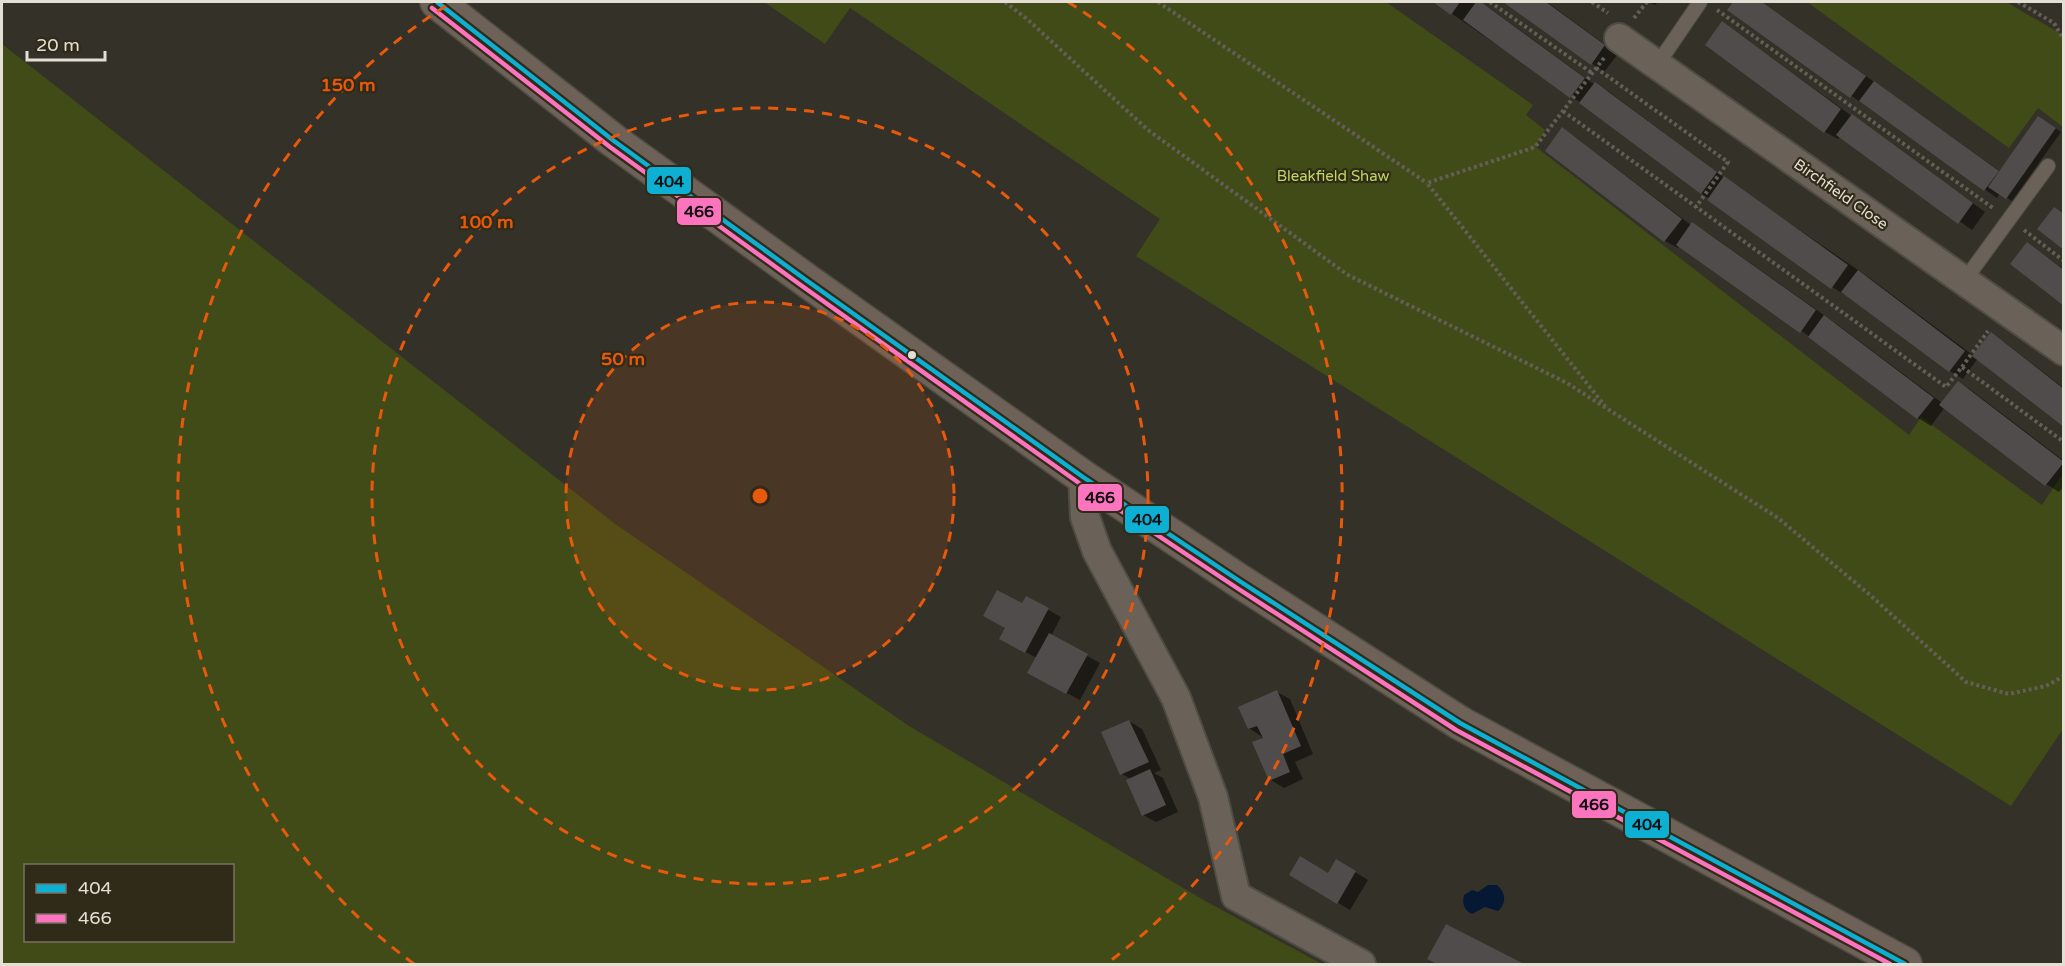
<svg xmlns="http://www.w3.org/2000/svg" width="2065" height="966" font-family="'Varela Round',sans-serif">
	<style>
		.green { fill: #414b18; fill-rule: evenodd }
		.water { fill: #051935 }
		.shadow { fill: #0007 }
		.building { fill: #504c4b }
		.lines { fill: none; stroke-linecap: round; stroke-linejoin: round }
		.lane-casing { stroke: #4f4c44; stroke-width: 16 }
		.street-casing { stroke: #4f4c44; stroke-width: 32 }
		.secondary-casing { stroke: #4f4c44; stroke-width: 36 }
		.path { stroke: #645e57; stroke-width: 4; stroke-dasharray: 3 3; stroke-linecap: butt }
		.lane { stroke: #6a6158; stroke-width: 14 }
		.street { stroke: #6a6158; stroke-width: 28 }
		.secondary { stroke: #6e6158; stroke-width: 33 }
		.bus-1-casing { stroke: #302a18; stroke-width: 9 }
		.bus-2-casing { stroke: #302a18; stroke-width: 9 }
		.bus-1 { stroke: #0dafd3; stroke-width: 4.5 }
		.bus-2 { stroke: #fc73be; stroke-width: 4.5 }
		.ring { fill: none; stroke: #e8590c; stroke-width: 3; stroke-dasharray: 10 8 }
		.bus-dot { fill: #e3dfd4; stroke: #302a18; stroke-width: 2 }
		.labels { text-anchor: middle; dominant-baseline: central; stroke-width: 4.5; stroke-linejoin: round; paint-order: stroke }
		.park-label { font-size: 15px; fill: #bdd760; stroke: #302a18 }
		.street-label { font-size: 15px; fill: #e3dfd4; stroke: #302a18 }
		.centre { fill: #e8590c; stroke: #302a18; stroke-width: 3 }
		.ring-label { font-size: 18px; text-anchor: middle; font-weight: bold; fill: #e8590c; stroke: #302a18; stroke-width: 4.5; stroke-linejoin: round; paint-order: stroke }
		.line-badge { stroke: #302a18; stroke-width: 2 }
		.pale-badge-label { font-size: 16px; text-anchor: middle; font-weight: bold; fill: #111 }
	</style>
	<rect width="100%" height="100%" fill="#343128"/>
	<path class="green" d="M 764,2 L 1386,2 L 1533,105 L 1526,115 L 1545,130 L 1536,147 L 1909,435 L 1921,417 L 2042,505 L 2061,476 L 2063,478 L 2063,729 L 2011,806 L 1136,256 L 1160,219 L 850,8 L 825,44 Z
		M 1807,2 L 2006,2 L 2063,35 L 2063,127 L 2038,108 L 2009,148 Z
		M 2,44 L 614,523 L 909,726 L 1207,902 L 1322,964 L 2,964 ZM 26,866 L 232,866 L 232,940 L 26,940 Z"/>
	<path class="water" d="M 1488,885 L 1497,885 C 1506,893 1507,903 1498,911 L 1485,907 L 1472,914 C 1464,910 1462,904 1464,895 L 1472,890 L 1478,892 Z"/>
	<path class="shadow" d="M 1435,2 L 1479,2 L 1491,9 L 1595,85 L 1608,91 L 1730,182 L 1871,279 L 1974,356 L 1991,334 L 2004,342 L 2064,388 L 2064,425 L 1978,358 L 1963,379 L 1950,371 L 1846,293 L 1845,295 L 1832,287 L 1701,193 L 1581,103 Z
		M 1506,2 L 1547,2 L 1618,54 L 1604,72 Z
		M 1648,2 L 1658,2 L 1655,5 Z
		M 1735,2 L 1762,2 L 2001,172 L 2045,121 L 2061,132 L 2012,201 L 2000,193 L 1997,198 L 1729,10 Z
		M 1723,23 L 1985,212 L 1972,230 L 1840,136 L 1838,139 L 1825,132 Z
		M 1563,129 L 1575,137 L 1691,225 L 1705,231 L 1838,325 L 1942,403 L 1958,382 L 1971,390 L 2064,461 L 2064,486 L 2059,492 L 2046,484 L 1945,407 L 1931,426 L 1918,418 L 1813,339 L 1679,246 L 1678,248 L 1665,241 Z
		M 2028,244 L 2064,269 L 2064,304 Z
		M 1027,598 L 1061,617 L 1051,636 L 1100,663 L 1080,700 L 1042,680 L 1037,658 L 1014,646 L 1023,605 Z
		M 1277,692 L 1290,699 L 1313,754 L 1295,762 L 1303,779 L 1284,788 L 1271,780 L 1265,739 L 1249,728 Z
		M 1129,721 L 1142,729 L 1161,770 L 1154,773 L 1163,778 L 1178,812 L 1156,822 L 1143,815 L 1131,779 L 1122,774 Z
		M 1337,861 L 1368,880 L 1350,910 L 1291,875 L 1329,875 Z
		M 1446,926 L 1521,964 L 1439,964 L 1429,959 Z"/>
	<path class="building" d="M 1433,2 L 1460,2 L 1451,15 Z
		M 1476,2 L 1481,2 L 1585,78 L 1570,98 L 1463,20 Z
		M 1503,2 L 1546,2 L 1605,45 L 1591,65 Z
		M 1733,2 L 1762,2 L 1866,76 L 1850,98 L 1727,10 Z
		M 1722,21 L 1841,109 L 1824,133 L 1705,45 Z
		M 1874,81 L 1999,171 L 1984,191 L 1859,101 Z
		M 1595,82 L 1717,172 L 1701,194 L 1579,103 Z
		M 1852,114 L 1973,203 L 1958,224 L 1836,135 Z
		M 2038,116 L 2056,128 L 2006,199 L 1988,187 Z
		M 1562,127 L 1682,219 L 1664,242 L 1545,151 Z
		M 1724,176 L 1848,265 L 1831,289 L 1707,200 Z
		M 2054,207 L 2064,214 L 2064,250 L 2037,229 Z
		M 1692,222 L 1816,310 L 1800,333 L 1676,245 Z
		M 2027,242 L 2064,270 L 2064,306 L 2010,264 Z
		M 1858,270 L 1965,351 L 1949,372 L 1841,292 Z
		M 1824,315 L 1934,398 L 1917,419 L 1808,337 Z
		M 1991,332 L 2064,389 L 2064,427 L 1972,356 Z
		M 1958,381 L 2064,462 L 2045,486 L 1939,405 Z
		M 997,590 L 1022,603 L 1026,596 L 1049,608 L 1025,653 L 999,639 L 1005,628 L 983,616 Z
		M 1049,633 L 1088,654 L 1066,694 L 1027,673 Z
		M 1277,690 L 1301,746 L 1283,754 L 1290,772 L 1269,781 L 1252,742 L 1263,738 L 1257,726 L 1248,729 L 1238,707 Z
		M 1129,720 L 1149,762 L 1120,775 L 1101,732 Z
		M 1150,769 L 1166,805 L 1142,816 L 1126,780 Z
		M 1300,856 L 1328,873 L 1336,859 L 1356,871 L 1337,904 L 1289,875 Z
		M 1446,924 L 1524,964 L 1437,964 L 1427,959 Z"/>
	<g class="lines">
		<defs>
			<path id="lane" d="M 1657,65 L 1700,2
				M 1964,281 L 2048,166"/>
			<path id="street" d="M 1619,38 L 2064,351
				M 1083,477 L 1085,517 L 1097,551 L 1176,698 L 1213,797 L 1236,896 L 1361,964"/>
			<path id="secondary" d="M 437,2 L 614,141 L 806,280 L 1083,477 L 1241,582 L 1460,723 L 1905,964"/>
		</defs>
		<use href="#lane" class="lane-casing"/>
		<use href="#street" class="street-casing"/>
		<use href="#secondary" class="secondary-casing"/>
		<path class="path" d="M 1005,2 L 1027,19 L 1148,130 L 1348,275 L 1567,383 L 1778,518 L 1870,595 L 1966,682 L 2009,694 L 2046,686 L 2064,676
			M 1158,2 L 1427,183
			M 1490,2 L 1592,73
			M 1592,2 L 1608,13
			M 2018,2 L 2054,23 L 2064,40
			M 1717,10 L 1993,208
			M 1634,18 L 1647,2
			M 1604,58 L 1535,147 L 1427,183 L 1605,406
			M 1596,68 L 1728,162 L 1696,207
			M 1563,111 L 1946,387 L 1962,367 L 2064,442
			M 2024,230 L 2064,261
			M 1962,367 L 1988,331"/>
		<use href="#lane" class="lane"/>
		<use href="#street" class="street"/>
		<use href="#secondary" class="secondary"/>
		<defs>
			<path id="bus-1" d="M 437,2 L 614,141 L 806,280 L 1083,477 L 1241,582 L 1460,723 L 1905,964"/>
			<path id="bus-2" d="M 432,8 L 610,147 L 802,286 L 1079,483 L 1237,588 L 1456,730 L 1890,964"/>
		</defs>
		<use href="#bus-1" class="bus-1-casing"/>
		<use href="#bus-2" class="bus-2-casing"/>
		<use href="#bus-1" class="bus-1"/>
		<use href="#bus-2" class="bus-2"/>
	</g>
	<circle cx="760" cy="496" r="194" fill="#e8590c" fill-opacity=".12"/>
	<g class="ring">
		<circle cx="760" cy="496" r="194"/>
		<circle cx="760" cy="496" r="388"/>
		<path d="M414 964A582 582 0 0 1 452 2M1068 2A582 582 0 0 1 1106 964"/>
	</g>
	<circle class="bus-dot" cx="912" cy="355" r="5"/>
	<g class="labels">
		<g class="park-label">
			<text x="1333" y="176">Bleakfield Shaw</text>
		</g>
		<g class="street-label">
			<text transform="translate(1841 194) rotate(35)">Birchfield Close</text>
		</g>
	</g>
	<circle cx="760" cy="496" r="9" class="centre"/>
	<g class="ring-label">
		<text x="348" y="91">150 m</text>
		<text x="486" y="228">100 m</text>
		<text x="623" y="365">50 m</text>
	</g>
	<g class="line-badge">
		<rect x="646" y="166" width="46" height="29" rx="6" fill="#0dafd3"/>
		<rect x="676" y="197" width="46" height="29" rx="6" fill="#fc73be"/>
		<rect x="1077" y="483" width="46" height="29" rx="6" fill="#fc73be"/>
		<rect x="1124" y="505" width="46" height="29" rx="6" fill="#0dafd3"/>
		<rect x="1571" y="790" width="46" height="29" rx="6" fill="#fc73be"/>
		<rect x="1624" y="810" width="46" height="29" rx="6" fill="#0dafd3"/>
	</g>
	<g class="pale-badge-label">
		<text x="669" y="187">404</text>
		<text x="699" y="217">466</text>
		<text x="1100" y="503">466</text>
		<text x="1147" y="525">404</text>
		<text x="1594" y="810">466</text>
		<text x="1647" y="830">404</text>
	</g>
	<rect width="2065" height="966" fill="none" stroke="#e3dfd4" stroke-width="6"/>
	<rect x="24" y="864" width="210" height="78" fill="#302a18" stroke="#787263" stroke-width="1.5"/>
	<rect x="36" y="884" width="30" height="9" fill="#0dafd3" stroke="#787263" stroke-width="1.5"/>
	<text x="78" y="894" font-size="18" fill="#e3dfd4">404</text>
	<rect x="36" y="914" width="30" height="9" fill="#fc73be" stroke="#787263" stroke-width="1.5"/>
	<text x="78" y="924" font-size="18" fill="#e3dfd4">466</text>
	<path d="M27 51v9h78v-9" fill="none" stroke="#e3dfd4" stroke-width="3"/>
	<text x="36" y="51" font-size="18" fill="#e3dfd4" stroke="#302a18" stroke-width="4.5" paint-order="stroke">20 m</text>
</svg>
